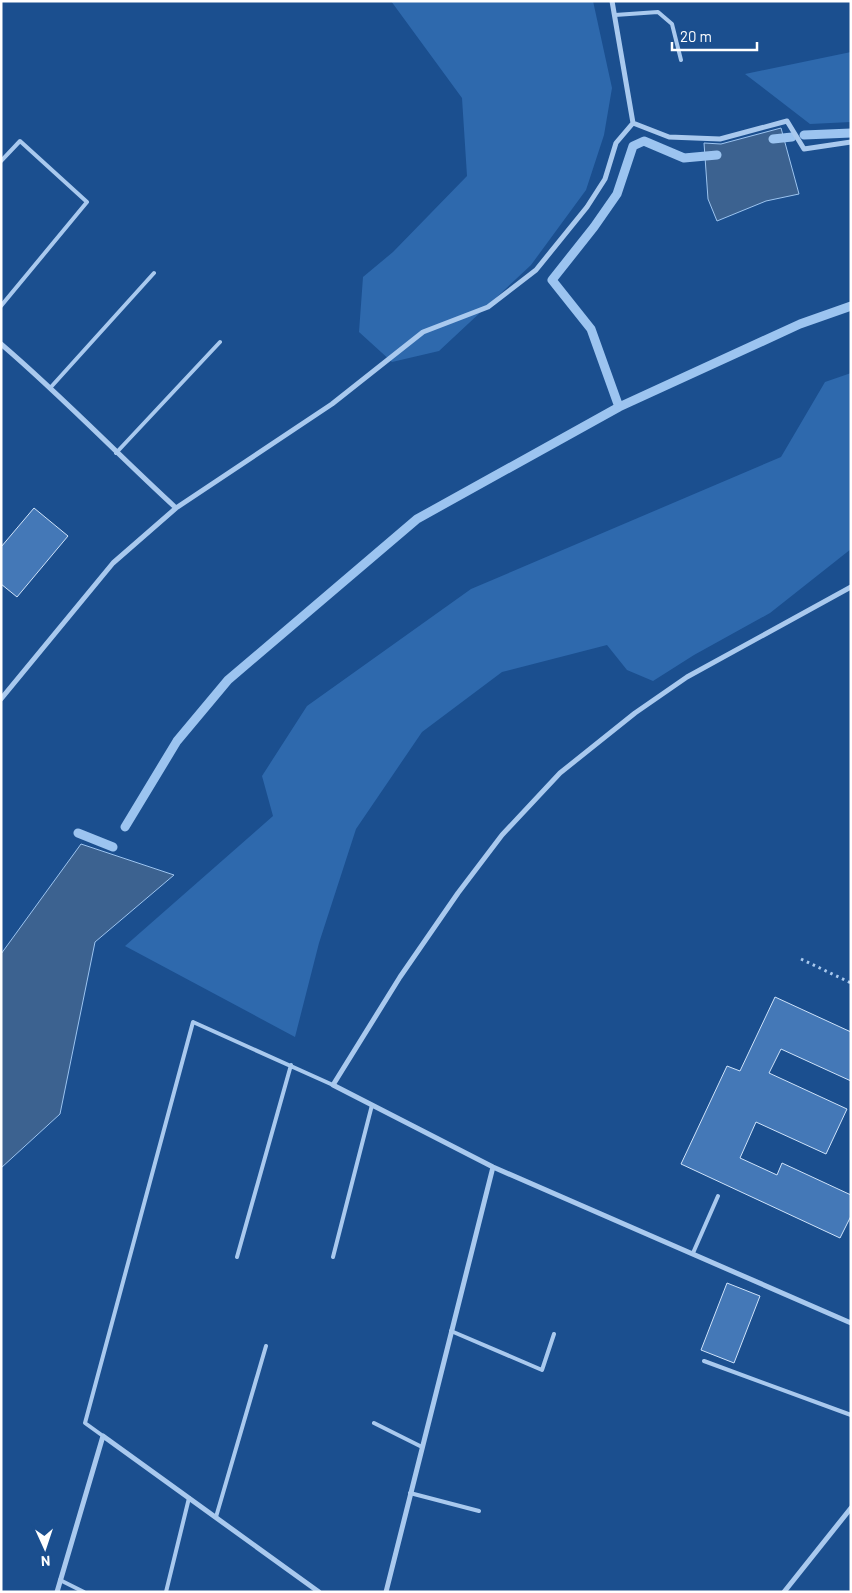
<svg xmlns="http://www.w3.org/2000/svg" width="852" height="1593" font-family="Barlow,sans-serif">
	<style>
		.green { fill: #2e69ad }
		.water { fill: #3c6290; stroke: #9cc4f0 }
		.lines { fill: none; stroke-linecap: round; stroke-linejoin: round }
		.stream { stroke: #9cc4f0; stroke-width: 9 }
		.building { fill: #4478b7; stroke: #cfe3fa }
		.path { stroke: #a9c9ee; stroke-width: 3; stroke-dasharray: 2.5 4; stroke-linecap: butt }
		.lane { stroke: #a9c9ee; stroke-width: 4 }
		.street { stroke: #a9c9ee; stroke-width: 5 }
	</style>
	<rect width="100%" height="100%" fill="#1b4f8f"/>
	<path class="green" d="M 391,1 L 593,1 L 612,88 L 604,135 L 586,190 L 531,265 L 439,351 L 392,362 L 359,332 L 363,277 L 393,252 L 467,176 L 462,98 Z
		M 851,52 L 851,122 L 810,124 L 745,74 Z
		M 851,373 L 851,549 L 770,613 L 694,655 L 653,681 L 627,670 L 607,645 L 502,672 L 422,732 L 356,829 L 319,943 L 295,1037 L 125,946 L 273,816 L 262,776 L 307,706 L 471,589 L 781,457 L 825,382 Z"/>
	<path class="water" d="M 781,128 L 799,194 L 766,201 L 717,221 L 708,199 L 704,143 L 721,144 Z
		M 81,844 L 174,875 L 95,942 L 60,1114 L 1,1168 L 1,954 Z"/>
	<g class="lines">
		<path class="stream" d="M 804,135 L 851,133
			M 773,139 L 792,137
			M 619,407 L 591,329 L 552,280 L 594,227 L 617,194 L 633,146 L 644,141 L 684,158 L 717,155
			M 125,827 L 177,741 L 228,680 L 417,519 L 619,407 L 800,324 L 851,306
			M 78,833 L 113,847"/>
	</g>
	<path class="building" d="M 34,508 L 68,536 L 17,597 L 1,584 L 1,547 Z
		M 775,997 L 851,1032 L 851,1081 L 781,1049 L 769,1073 L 847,1109 L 826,1154 L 756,1122 L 740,1158 L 777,1175 L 782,1163 L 851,1195 L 851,1216 L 840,1238 L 681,1164 L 727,1066 L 740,1071 Z
		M 727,1283 L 760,1296 L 734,1363 L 701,1350 Z"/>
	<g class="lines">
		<path class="path" d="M 801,959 L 851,983"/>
		<path class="lane" d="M 615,15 L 658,12 L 672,24 L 681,60
			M 1,161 L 20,141 L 87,202 L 1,306
			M 51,387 L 154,273
			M 116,453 L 220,342
			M 693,1253 L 718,1196
			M 237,1257 L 291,1065
			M 333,1257 L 372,1105
			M 451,1331 L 542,1370 L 554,1334
			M 704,1361 L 851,1415
			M 374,1423 L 422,1447
			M 103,1436 L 85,1423 L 193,1022 L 333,1085
			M 410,1493 L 479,1511
			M 216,1517 L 266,1346
			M 60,1580 L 84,1592
			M 166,1592 L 189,1498"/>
		<path class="street" d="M 612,1 L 633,123
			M 1,344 C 62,396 117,454 176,508
			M 851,587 L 687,677 L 635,713 L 560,773 L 502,835 L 458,893 L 400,977 L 333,1085 L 493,1167 L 851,1323
			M 1,699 L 113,563 L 176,508 L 332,404 L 423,332 L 488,307 L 536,270 L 587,207 L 605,179 L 616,143 L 633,123 L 669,137 L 720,139 L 787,121 L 804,149 L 851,142
			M 57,1592 L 103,1436 L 319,1592
			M 386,1592 L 493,1167
			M 784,1592 L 851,1508"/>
	</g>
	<rect width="852" height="1593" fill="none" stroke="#ffffff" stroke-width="5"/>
	<g transform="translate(45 1548) rotate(177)" stroke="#1b4f8f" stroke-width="4" paint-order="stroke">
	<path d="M0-4L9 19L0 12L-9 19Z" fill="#ffffff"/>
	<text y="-8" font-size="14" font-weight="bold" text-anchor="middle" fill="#ffffff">N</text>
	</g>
	<path d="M672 42v8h85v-8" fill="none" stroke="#ffffff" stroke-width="2.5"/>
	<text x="680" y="42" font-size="15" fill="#ffffff" stroke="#1b4f8f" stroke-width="4" paint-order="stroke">20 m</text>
</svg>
